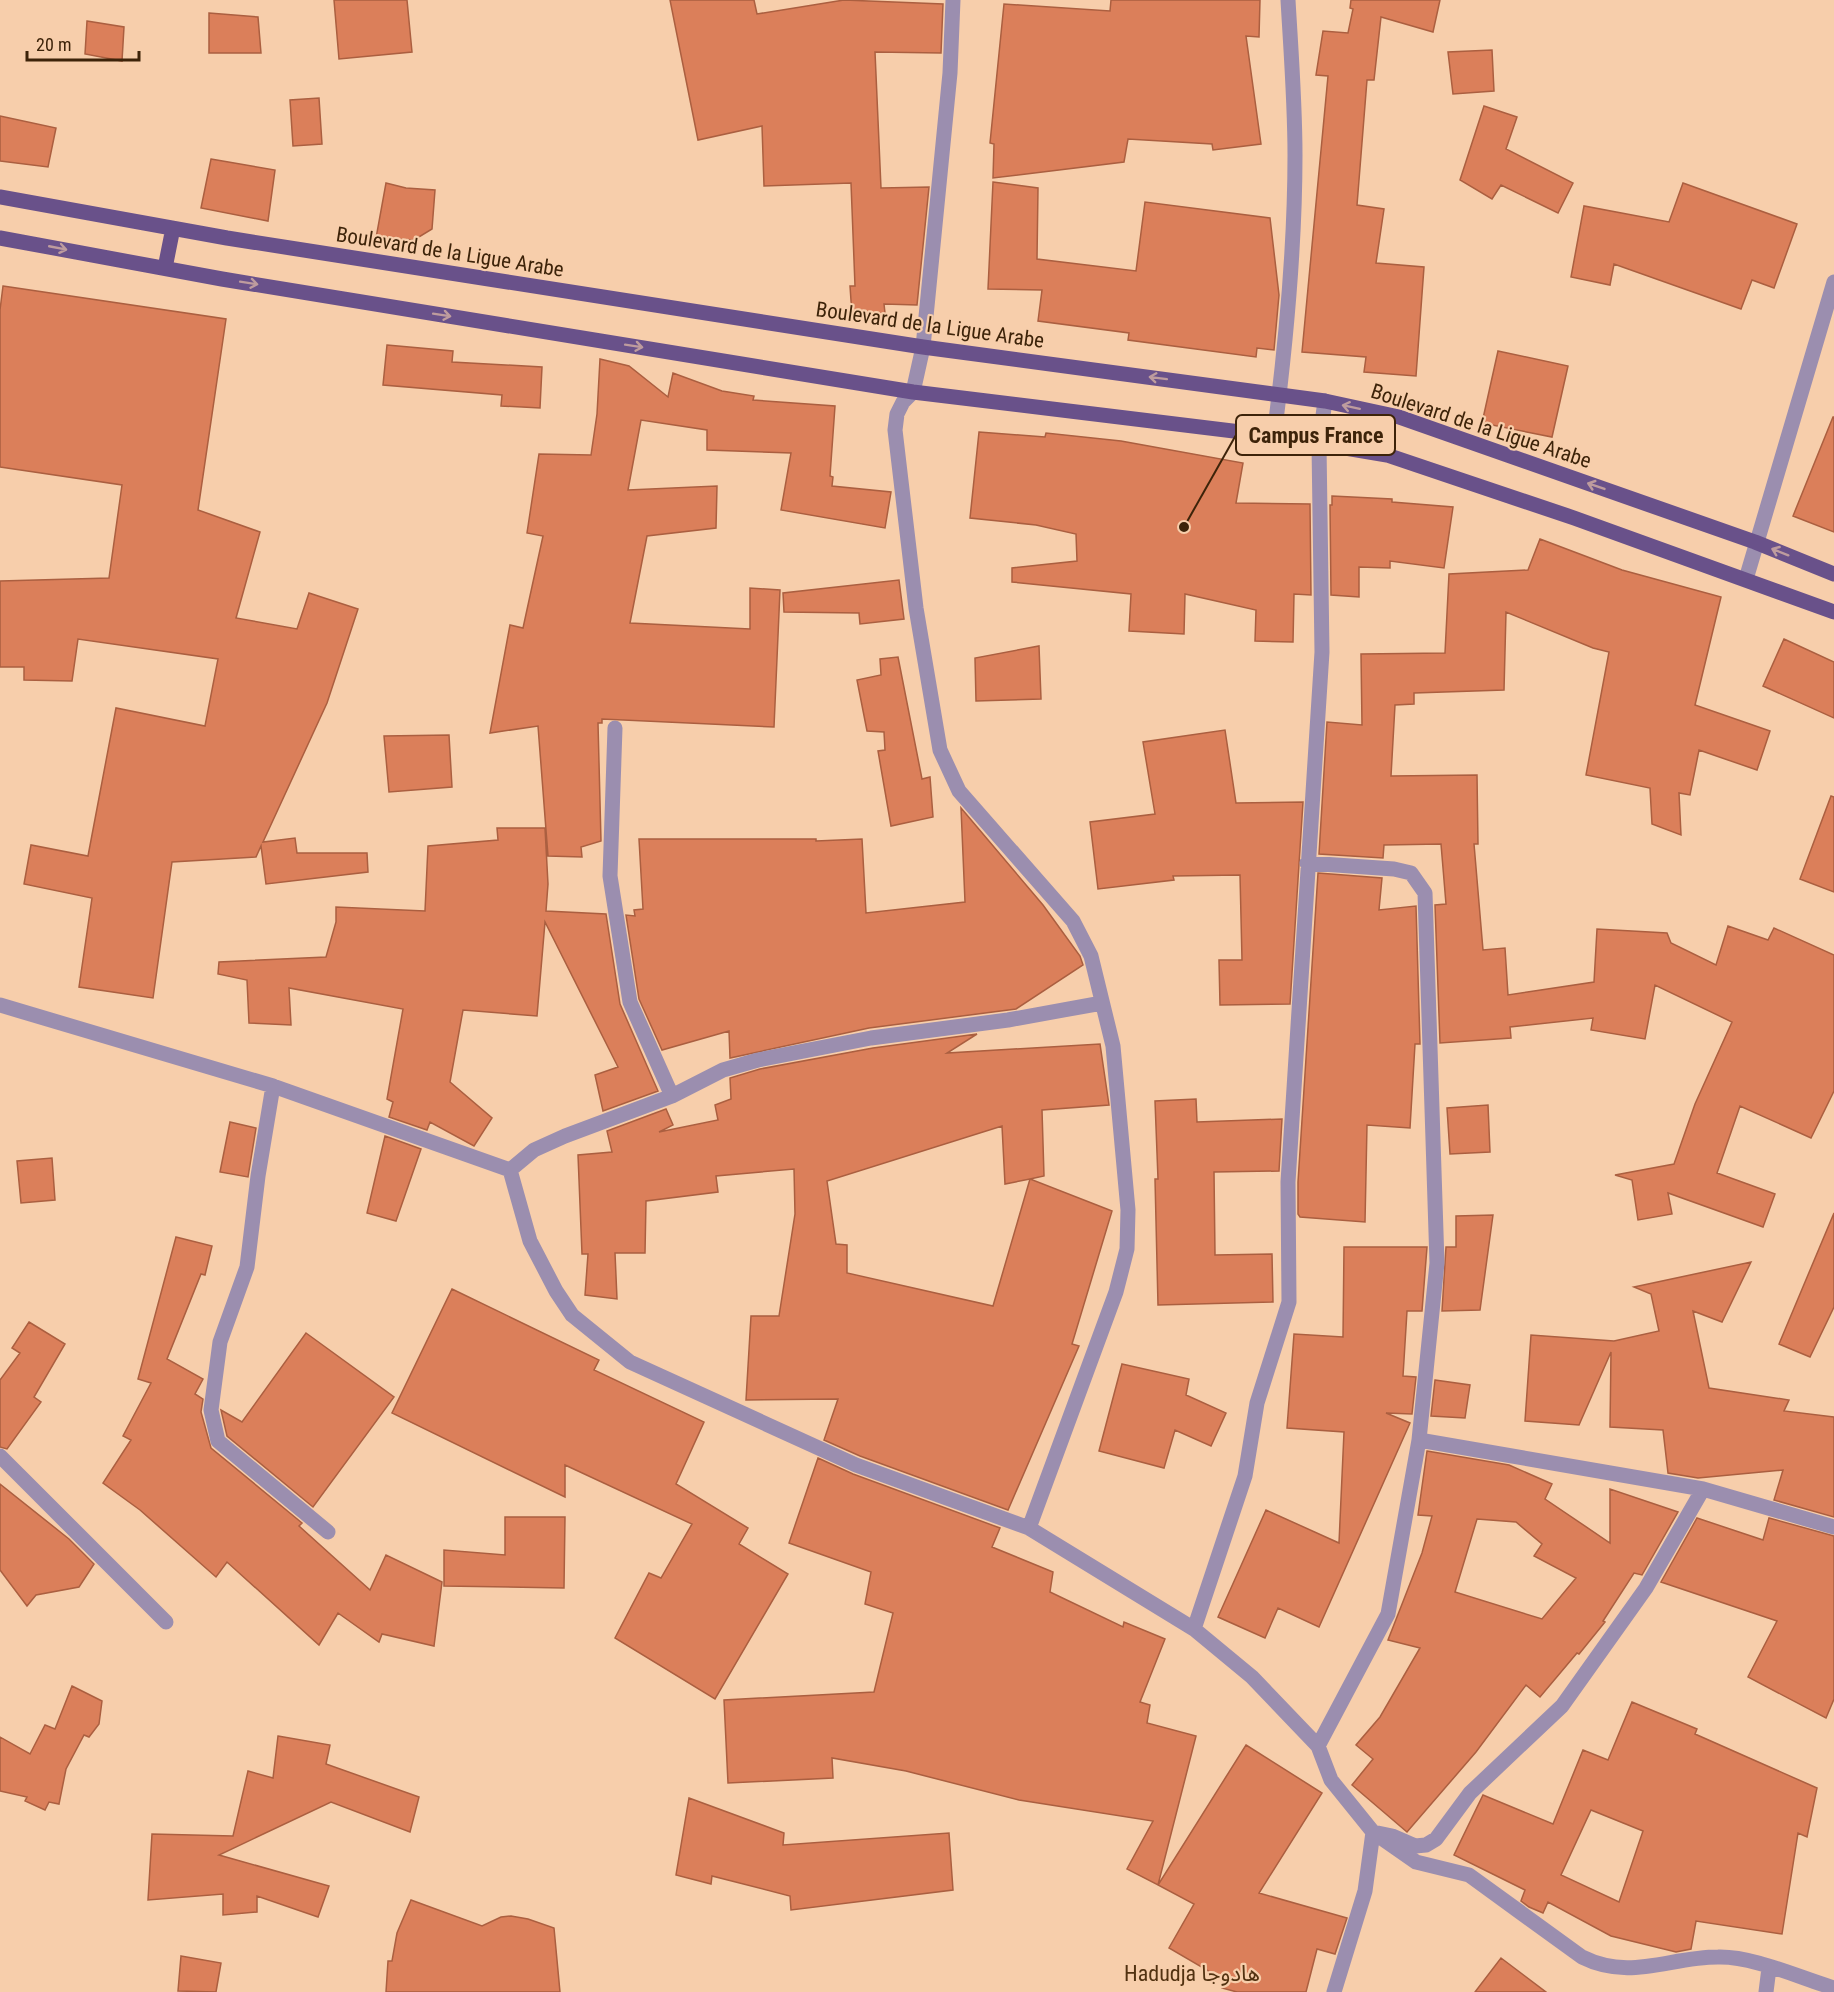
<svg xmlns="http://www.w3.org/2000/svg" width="1834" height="1992" font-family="'Roboto Condensed','Noto Sans Arabic',sans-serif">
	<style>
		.building { fill: #db7f5a; stroke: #ab5f40; stroke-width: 1.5; fill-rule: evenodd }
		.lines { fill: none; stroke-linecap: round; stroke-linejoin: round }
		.street { stroke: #9b8eaf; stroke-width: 15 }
		.primary { stroke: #69518a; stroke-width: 15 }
		.oneway { stroke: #be9c9e }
		.labels { text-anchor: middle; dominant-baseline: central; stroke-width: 4.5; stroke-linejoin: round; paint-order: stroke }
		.street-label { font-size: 21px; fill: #3d2309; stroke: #f7ceab }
		.neighbourhood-label { font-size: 22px; fill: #523211; stroke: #f7ceab }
		.leader { fill: none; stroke: #3d2309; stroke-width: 2 }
		.callout-dot { fill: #3d2309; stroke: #f7ceab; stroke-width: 2 }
		.callout { fill: #f7ceab; stroke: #3d2309; stroke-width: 2 }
		.callout-label { font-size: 22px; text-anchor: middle; font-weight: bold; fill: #3d2309 }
	</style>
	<rect width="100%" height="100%" fill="#f7ceab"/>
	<path class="building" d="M 334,0 L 407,0 L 412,52 L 339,59 Z
		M 670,0 L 754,0 L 757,14 L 844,0 L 943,4 L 941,53 L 875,52 L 881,188 L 929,187 L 917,305 L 884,304 L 885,313 L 852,315 L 850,286 L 855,286 L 851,183 L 764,186 L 762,126 L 698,140 Z
		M 1111,0 L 1260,0 L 1259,37 L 1246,36 L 1261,144 L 1213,150 L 1212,144 L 1128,139 L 1124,162 L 993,178 L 994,144 L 990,143 L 1004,4 L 1110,11 Z
		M 1351,0 L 1440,0 L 1433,32 L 1381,17 L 1374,80 L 1367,80 L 1357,205 L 1384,209 L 1376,263 L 1424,267 L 1416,376 L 1364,372 L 1366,357 L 1302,352 L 1328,76 L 1316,75 L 1323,31 L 1348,33 L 1353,9 L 1350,8 Z
		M 209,13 L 258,17 L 261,53 L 209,53 Z
		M 87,21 L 124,27 L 122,61 L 85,54 Z
		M 1492,50 L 1494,91 L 1453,94 L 1448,52 Z
		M 319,98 L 322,144 L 293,146 L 290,100 Z
		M 1484,106 L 1517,117 L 1506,149 L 1573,183 L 1558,213 L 1501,185 L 1492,199 L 1460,180 Z
		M 0,116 L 56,128 L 48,167 L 0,161 Z
		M 211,159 L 275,170 L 268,221 L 201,208 Z
		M 993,182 L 1038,188 L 1037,259 L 1136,271 L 1145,202 L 1270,218 L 1279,295 L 1274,350 L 1257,348 L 1256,357 L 1128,340 L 1129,333 L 1038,321 L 1042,290 L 988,289 Z
		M 386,183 L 406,188 L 435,190 L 432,229 L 414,240 L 376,238 Z
		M 1683,183 L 1797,224 L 1774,288 L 1752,280 L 1741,309 L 1614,264 L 1610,285 L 1571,277 L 1584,206 L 1669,222 Z
		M 3,286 L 226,319 L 198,510 L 260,532 L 236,618 L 297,629 L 309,593 L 358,609 L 327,703 L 263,842 L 295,838 L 297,853 L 367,853 L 368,872 L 266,884 L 261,846 L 256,857 L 172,862 L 153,998 L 79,987 L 92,898 L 24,884 L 31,845 L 88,856 L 116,708 L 205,726 L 218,659 L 78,639 L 72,681 L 24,680 L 24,667 L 0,667 L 0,581 L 109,578 L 122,485 L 0,467 L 0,310 Z
		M 387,345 L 453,351 L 452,362 L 542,367 L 540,408 L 501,406 L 502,395 L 383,385 Z
		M 1498,351 L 1568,366 L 1552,437 L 1482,423 Z
		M 600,359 L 629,366 L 668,397 L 673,373 L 722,391 L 754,396 L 753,400 L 835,406 L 830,476 L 833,477 L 832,486 L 891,492 L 885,528 L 781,510 L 791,453 L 707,450 L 707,430 L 641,420 L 628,490 L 717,486 L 716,528 L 647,536 L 630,623 L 750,629 L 750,588 L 780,590 L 774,727 L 602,719 L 602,723 L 598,723 L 601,841 L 581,847 L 582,857 L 548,856 L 538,726 L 490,733 L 510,625 L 523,628 L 543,536 L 527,533 L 539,454 L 591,455 L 597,414 Z
		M 1833,417 L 1834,417 L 1834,532 L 1793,516 Z
		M 979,432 L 1045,437 L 1046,433 L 1121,441 L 1243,463 L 1236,503 L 1310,504 L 1311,595 L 1294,594 L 1293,642 L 1255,641 L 1256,610 L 1185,594 L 1184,634 L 1129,631 L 1131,594 L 1012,582 L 1012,568 L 1077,561 L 1076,534 L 1036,525 L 970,518 Z
		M 1332,496 L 1392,499 L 1392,502 L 1453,507 L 1444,568 L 1390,561 L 1390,568 L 1359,567 L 1359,597 L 1331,595 L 1330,505 L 1332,505 Z
		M 1540,539 L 1622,570 L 1721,597 L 1695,705 L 1770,731 L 1757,770 L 1699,750 L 1690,795 L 1679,793 L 1681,835 L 1652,824 L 1650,788 L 1586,775 L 1609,652 L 1593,648 L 1506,612 L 1504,690 L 1414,693 L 1414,704 L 1395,705 L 1391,776 L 1477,775 L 1478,844 L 1474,844 L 1483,950 L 1505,948 L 1508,995 L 1594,982 L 1597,929 L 1667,933 L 1671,943 L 1716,965 L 1728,926 L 1768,940 L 1774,928 L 1834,955 L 1834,1091 L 1811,1138 L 1740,1106 L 1717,1173 L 1775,1194 L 1763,1227 L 1668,1193 L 1672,1214 L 1638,1220 L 1632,1180 L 1615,1175 L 1674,1164 L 1695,1104 L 1732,1022 L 1655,985 L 1645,1039 L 1591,1030 L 1593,1018 L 1510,1027 L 1511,1038 L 1440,1043 L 1435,905 L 1446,904 L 1441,844 L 1384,845 L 1383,858 L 1319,854 L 1327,722 L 1362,725 L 1361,654 L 1445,653 L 1449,574 L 1528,570 Z
		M 899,580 L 904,619 L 860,624 L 859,613 L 784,612 L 783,593 Z
		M 1784,639 L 1834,662 L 1834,718 L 1763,686 Z
		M 1039,646 L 1041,699 L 976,701 L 975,658 Z
		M 898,657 L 922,779 L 930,777 L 933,817 L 891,826 L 878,751 L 885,750 L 884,732 L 867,731 L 857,680 L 881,675 L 880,659 Z
		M 1225,730 L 1236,803 L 1303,802 L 1290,1004 L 1220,1005 L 1219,960 L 1242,960 L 1240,875 L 1173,876 L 1174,880 L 1098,889 L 1090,822 L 1155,814 L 1143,742 Z
		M 449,735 L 452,787 L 389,792 L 384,736 Z
		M 1831,796 L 1834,797 L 1834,892 L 1800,879 Z
		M 961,808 L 1043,905 L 1080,956 L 1083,965 L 1016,1009 L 869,1028 L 730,1058 L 729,1031 L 662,1050 L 639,999 L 626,915 L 635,916 L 634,910 L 643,909 L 639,839 L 816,839 L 816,841 L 862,839 L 866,913 L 965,902 Z
		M 497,828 L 545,828 L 548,884 L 546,911 L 606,914 L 620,1004 L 658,1091 L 603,1111 L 595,1075 L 618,1067 L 545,922 L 537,1016 L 463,1010 L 450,1082 L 492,1118 L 474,1146 L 430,1122 L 427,1130 L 389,1117 L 393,1102 L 387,1099 L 403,1009 L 289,988 L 291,1025 L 249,1023 L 247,980 L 218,974 L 219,962 L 326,957 L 336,922 L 336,907 L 425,911 L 428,846 L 498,840 Z
		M 1318,873 L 1382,878 L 1379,910 L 1416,906 L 1420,1044 L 1415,1044 L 1410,1128 L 1367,1125 L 1365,1222 L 1300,1217 L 1298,1214 L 1298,1182 Z
		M 977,1034 L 947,1053 L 1100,1044 L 1109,1105 L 1042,1110 L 1044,1176 L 1030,1179 L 1112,1211 L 1072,1344 L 1079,1346 L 1008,1510 L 860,1456 L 824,1440 L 838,1399 L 746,1400 L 751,1316 L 779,1316 L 795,1214 L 794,1169 L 716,1176 L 718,1192 L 646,1201 L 645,1253 L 615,1253 L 617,1299 L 585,1295 L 588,1254 L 582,1254 L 578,1155 L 612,1152 L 607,1131 L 666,1109 L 673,1125 L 659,1132 L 718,1120 L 715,1105 L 731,1099 L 730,1078 L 760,1069 L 873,1048 ZM 1002,1126 L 1005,1184 L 1030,1179 L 993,1306 L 847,1273 L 847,1245 L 836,1244 L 827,1181 Z
		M 1196,1099 L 1197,1122 L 1282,1119 L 1279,1171 L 1214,1172 L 1215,1255 L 1272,1254 L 1273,1302 L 1158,1305 L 1155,1179 L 1158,1179 L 1155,1101 Z
		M 1488,1105 L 1490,1152 L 1450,1154 L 1447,1108 Z
		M 230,1122 L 256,1128 L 248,1177 L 220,1172 Z
		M 385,1136 L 421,1149 L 396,1221 L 367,1213 Z
		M 52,1158 L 55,1200 L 21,1203 L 17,1161 Z
		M 1834,1213 L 1834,1307 L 1810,1357 L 1779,1344 Z
		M 1493,1215 L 1480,1310 L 1442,1311 L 1446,1247 L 1456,1247 L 1456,1216 Z
		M 176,1237 L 212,1246 L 205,1275 L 201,1274 L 167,1359 L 203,1379 L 195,1394 L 203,1399 L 201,1412 L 211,1448 L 302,1523 L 299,1526 L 370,1590 L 386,1555 L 442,1582 L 434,1646 L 382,1634 L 379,1642 L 338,1613 L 319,1645 L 227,1562 L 216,1577 L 140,1510 L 103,1483 L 131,1440 L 123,1436 L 151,1383 L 138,1379 Z
		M 1344,1247 L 1427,1247 L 1422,1311 L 1407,1311 L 1403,1376 L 1416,1377 L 1412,1414 L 1386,1413 L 1410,1423 L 1319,1627 L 1278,1608 L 1265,1638 L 1218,1617 L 1266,1510 L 1339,1543 L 1344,1432 L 1287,1428 L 1294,1334 L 1343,1337 Z
		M 1751,1262 L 1722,1322 L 1693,1311 L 1709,1388 L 1789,1400 L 1784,1411 L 1834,1417 L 1834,1517 L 1774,1500 L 1783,1470 L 1698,1478 L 1668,1473 L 1663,1430 L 1610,1427 L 1611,1352 L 1579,1425 L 1525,1421 L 1531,1335 L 1614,1341 L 1659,1331 L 1651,1294 L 1634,1287 Z
		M 452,1289 L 599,1360 L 594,1370 L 704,1422 L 676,1484 L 748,1528 L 739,1544 L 788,1574 L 715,1699 L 615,1638 L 649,1573 L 661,1578 L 692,1524 L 565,1465 L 565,1497 L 392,1413 Z
		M 29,1322 L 65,1344 L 34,1397 L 41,1402 L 7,1449 L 0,1447 L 0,1380 L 20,1353 L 12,1348 Z
		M 306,1333 L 394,1397 L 313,1507 L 227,1436 L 221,1410 L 242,1422 Z
		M 1122,1364 L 1189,1379 L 1186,1395 L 1226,1413 L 1211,1446 L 1175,1430 L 1164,1468 L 1099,1451 Z
		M 1435,1380 L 1470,1385 L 1465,1418 L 1431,1416 Z
		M 1427,1451 L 1509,1465 L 1552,1484 L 1545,1499 L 1610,1543 L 1610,1489 L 1678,1512 L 1642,1575 L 1634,1573 L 1603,1621 L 1605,1622 L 1579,1654 L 1577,1653 L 1540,1697 L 1526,1685 L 1476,1752 L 1407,1832 L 1352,1785 L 1373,1759 L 1356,1745 L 1380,1717 L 1420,1648 L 1388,1640 L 1422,1553 L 1432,1516 L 1418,1515 ZM 1477,1519 L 1516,1522 L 1542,1544 L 1534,1556 L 1576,1578 L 1542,1619 L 1455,1592 Z
		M 818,1458 L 853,1474 L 1000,1528 L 992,1547 L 1053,1572 L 1050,1592 L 1123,1627 L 1124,1622 L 1165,1639 L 1140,1702 L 1150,1705 L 1147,1723 L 1196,1736 L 1158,1885 L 1127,1869 L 1153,1821 L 1019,1800 L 906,1771 L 832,1758 L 833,1778 L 728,1783 L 724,1700 L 874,1692 L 893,1613 L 865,1604 L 871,1572 L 789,1543 Z
		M 0,1484 L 69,1539 L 94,1564 L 79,1587 L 36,1595 L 27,1606 L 0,1570 Z
		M 505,1517 L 565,1517 L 564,1588 L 444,1586 L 444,1550 L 505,1555 Z
		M 1697,1518 L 1763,1540 L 1769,1518 L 1834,1536 L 1834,1699 L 1826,1718 L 1748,1677 L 1777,1621 L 1661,1582 Z
		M 72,1686 L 102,1701 L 99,1724 L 89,1737 L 84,1735 L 66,1769 L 59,1804 L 49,1802 L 45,1810 L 25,1801 L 27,1797 L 0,1791 L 0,1737 L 30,1754 L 45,1725 L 55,1729 Z
		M 1632,1702 L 1697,1729 L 1695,1734 L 1817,1788 L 1807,1837 L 1798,1833 L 1782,1934 L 1696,1921 L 1691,1949 L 1676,1952 L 1611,1936 L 1548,1902 L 1543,1913 L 1529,1907 L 1521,1901 L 1525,1890 L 1454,1855 L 1483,1795 L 1553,1824 L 1583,1750 L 1608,1760 ZM 1591,1810 L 1643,1831 L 1619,1902 L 1561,1875 Z
		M 278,1736 L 330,1745 L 326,1764 L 419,1797 L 410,1832 L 331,1802 L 219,1855 L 329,1886 L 318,1917 L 257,1896 L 257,1912 L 223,1915 L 223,1894 L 148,1900 L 152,1834 L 233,1836 L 248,1771 L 273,1778 Z
		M 1246,1745 L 1322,1793 L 1259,1893 L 1347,1918 L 1335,1954 L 1317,1949 L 1306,1992 L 1237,1992 L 1222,1988 L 1224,1980 L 1169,1948 L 1194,1904 L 1158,1885 Z
		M 689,1798 L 784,1833 L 783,1845 L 949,1833 L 953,1890 L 791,1910 L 790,1896 L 712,1876 L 711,1884 L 676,1875 Z
		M 411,1900 L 482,1926 L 501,1917 L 511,1916 L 528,1919 L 554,1928 L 560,1992 L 386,1992 L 388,1961 L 392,1961 L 397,1933 Z
		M 181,1956 L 221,1963 L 216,1992 L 178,1991 Z
		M 1501,1958 L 1546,1992 L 1475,1992 Z"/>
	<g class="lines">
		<path class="street" d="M 953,0 L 950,73 L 923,347 L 913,392 L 903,402 L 897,414 L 895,430 L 916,608 L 940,750 L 959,791 L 1073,921 L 1091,956 L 1113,1046 L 1128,1210 L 1127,1249 L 1116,1292 L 1029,1528
			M 1274,436 C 1286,343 1295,249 1295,155 C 1295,103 1291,52 1288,0
			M 1746,579 L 1834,282
			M 615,728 L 610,876 L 630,1002 L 672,1096
			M 1307,863 L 1394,869 L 1411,873 L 1425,893 L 1437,1263 L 1419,1440 L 1388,1614 L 1318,1746
			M 0,1005 L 273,1086 L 510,1170 L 530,1241 L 556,1291 L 572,1315 L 630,1362 L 856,1465 L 1029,1528 L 1194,1629 L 1252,1677 L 1318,1746 L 1331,1780 L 1373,1832 L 1416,1862 L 1469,1875 L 1582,1957 C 1630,1981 1669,1957 1718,1957 C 1753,1956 1800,1978 1834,1988
			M 273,1086 L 258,1176 L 247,1267 L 220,1342 L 211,1410 L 218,1441 L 328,1532
			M 510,1170 L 534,1150 L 565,1136 L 672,1096 L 723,1070 L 758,1060 L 871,1038 L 1008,1020 L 1102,1003
			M 1419,1440 L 1703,1489 L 1834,1527
			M 0,1456 L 166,1622
			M 1194,1629 L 1245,1476 L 1257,1403 L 1289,1302 L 1288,1182 L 1322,652 L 1319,445 L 1325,401
			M 1334,1992 L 1365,1891 L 1373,1832 L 1392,1836 L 1415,1846 L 1426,1845 L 1436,1839 L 1470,1793 L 1562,1706 L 1646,1588 L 1703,1489
			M 1766,1992 L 1769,1968"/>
		<path class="primary" d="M 0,197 L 227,238 L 923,347 L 1325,401 L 1399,417 L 1755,542 L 1834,574
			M 0,238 L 222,279 L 913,392 L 1274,436 L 1387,455 L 1574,518 L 1834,612
			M 165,268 L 173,228"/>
	</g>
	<defs><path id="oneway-shaft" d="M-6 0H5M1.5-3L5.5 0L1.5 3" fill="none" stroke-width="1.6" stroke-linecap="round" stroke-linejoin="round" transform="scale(1.5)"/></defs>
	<g class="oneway">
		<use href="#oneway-shaft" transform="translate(58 248) rotate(11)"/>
		<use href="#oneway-shaft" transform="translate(249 283) rotate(9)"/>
		<use href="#oneway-shaft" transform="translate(442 315) rotate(9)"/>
		<use href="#oneway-shaft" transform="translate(634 346) rotate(9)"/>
		<use href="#oneway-shaft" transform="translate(1158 378) rotate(-173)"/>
		<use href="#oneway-shaft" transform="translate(1351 407) rotate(-168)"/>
		<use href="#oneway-shaft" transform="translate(1596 486) rotate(-161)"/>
		<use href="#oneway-shaft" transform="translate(1780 552) rotate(-158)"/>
	</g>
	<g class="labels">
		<g class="street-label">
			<text transform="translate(450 252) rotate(9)">Boulevard de la Ligue Arabe</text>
			<text transform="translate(930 325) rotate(8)">Boulevard de la Ligue Arabe</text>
			<text transform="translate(1481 426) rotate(18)">Boulevard de la Ligue Arabe</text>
		</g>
		<g class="neighbourhood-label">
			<text x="1192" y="1973">Hadudja هادوجا</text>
		</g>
	</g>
	<path class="leader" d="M1184 527L1236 435"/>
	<circle class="callout-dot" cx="1184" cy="527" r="6"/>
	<rect class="callout" x="1236" y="415" width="159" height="40" rx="6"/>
	<g class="callout-label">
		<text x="1316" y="443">Campus France</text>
	</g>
	<path d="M27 51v9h112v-9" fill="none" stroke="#3d2309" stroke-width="3"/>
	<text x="36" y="51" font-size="18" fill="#3d2309" stroke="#f7ceab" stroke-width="4.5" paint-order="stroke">20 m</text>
</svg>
